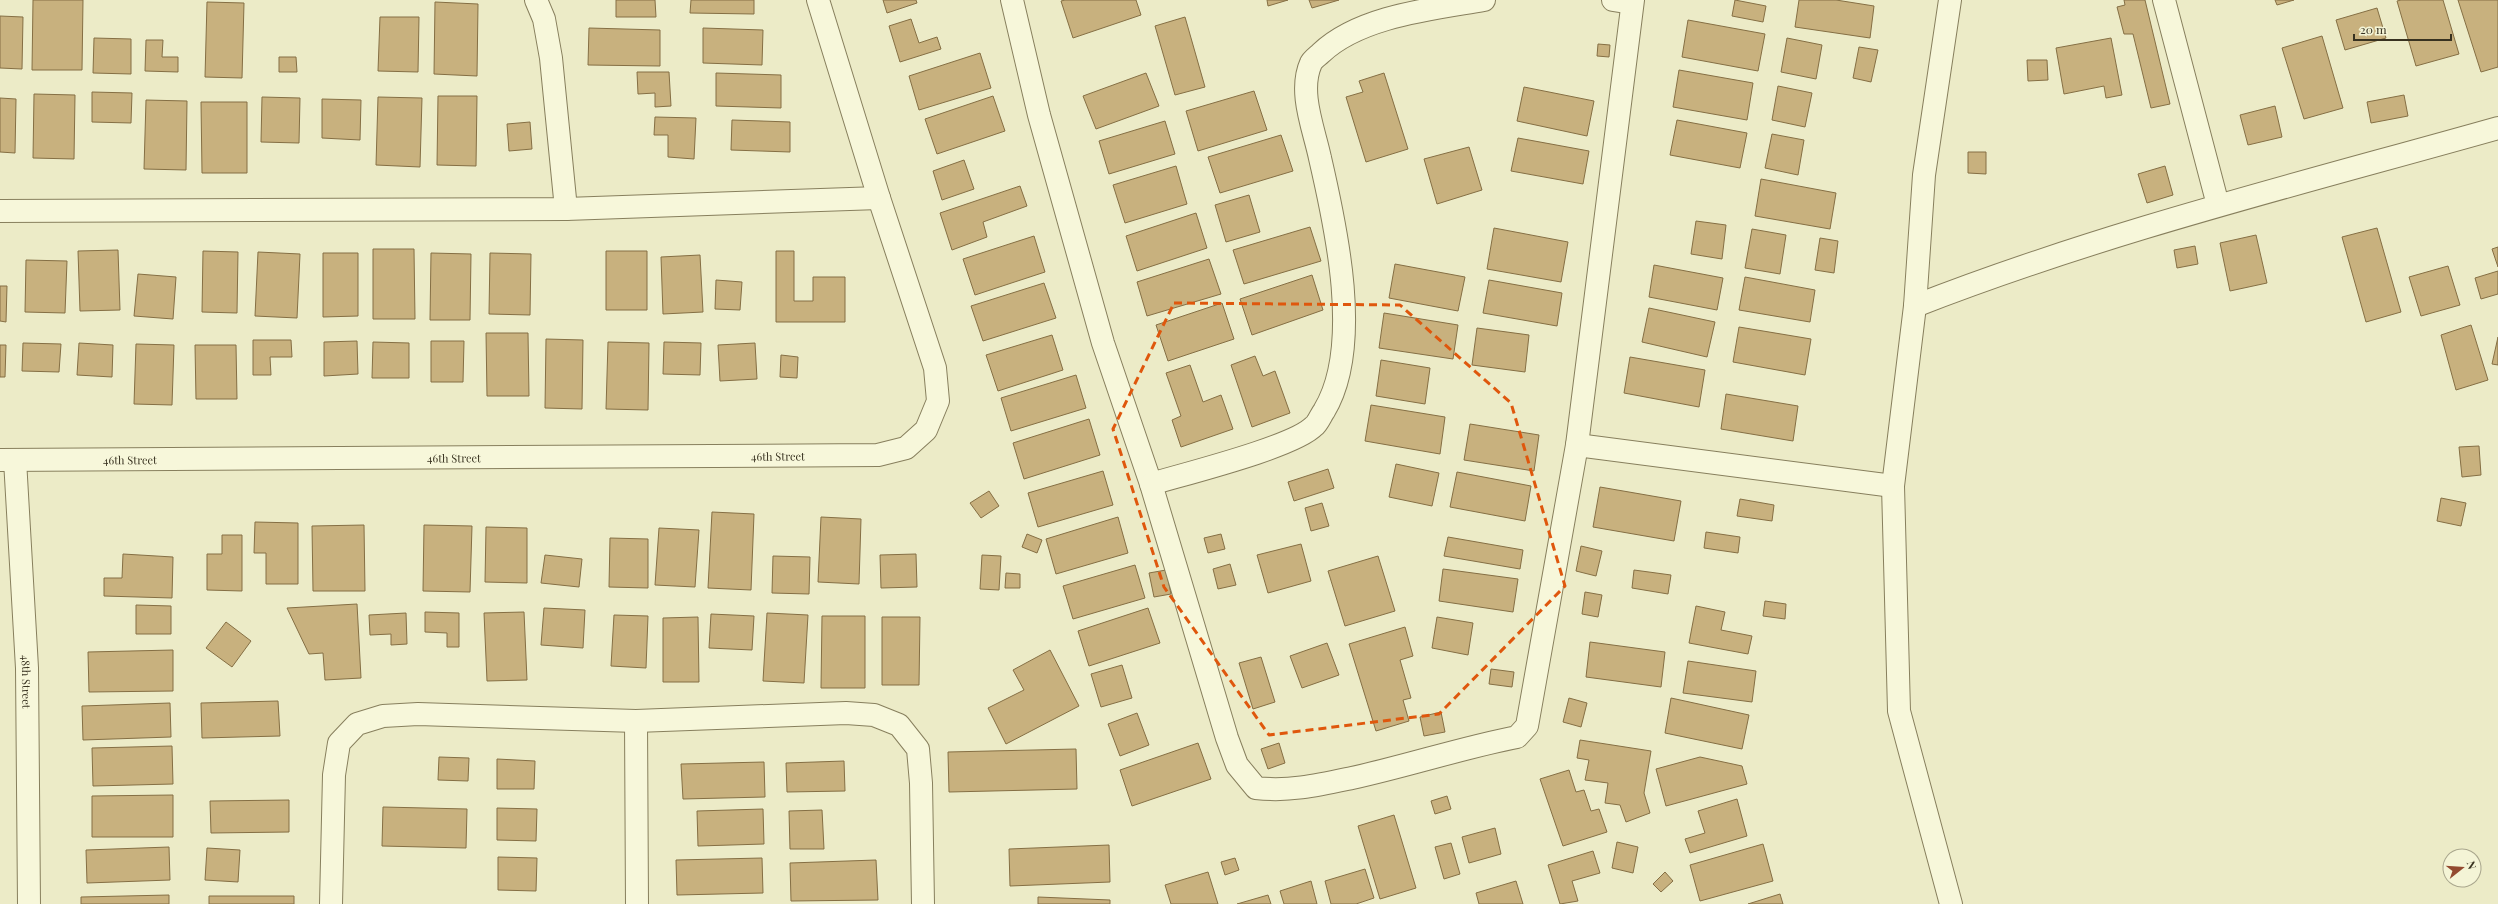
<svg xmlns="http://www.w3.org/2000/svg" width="2498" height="904" font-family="'Playfair Display',serif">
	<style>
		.building { fill: #c8b17e; stroke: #856f44 }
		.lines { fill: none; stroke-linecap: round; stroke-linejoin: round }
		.minor-casing { stroke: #877f5d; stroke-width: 24 }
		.minor { stroke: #f7f7da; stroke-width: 22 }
		.marked { fill: none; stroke: #df570d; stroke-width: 3; stroke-dasharray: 8 5; stroke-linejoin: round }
		.labels { text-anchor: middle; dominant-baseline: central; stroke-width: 4; stroke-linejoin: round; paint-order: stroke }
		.street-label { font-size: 11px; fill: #383220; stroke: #f4f4d6 }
	</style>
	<rect width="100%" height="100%" fill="#ecebc7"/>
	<path class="building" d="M 33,0 L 83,0 L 82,70 L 32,70 Z
		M 616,0 L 655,0 L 656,17 L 616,17 Z
		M 691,0 L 754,0 L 754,14 L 690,13 Z
		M 883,0 L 916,0 L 917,3 L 887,13 Z
		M 1065,0 L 1136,0 L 1141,15 L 1073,38 L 1061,1 Z
		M 1267,0 L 1288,0 L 1268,6 Z
		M 1309,0 L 1339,0 L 1312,8 Z
		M 1735,0 L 1766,6 L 1763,22 L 1732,16 Z
		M 1799,0 L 1836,0 L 1874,6 L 1870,38 L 1795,27 Z
		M 2124,0 L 2145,0 L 2170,104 L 2151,108 L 2133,34 L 2124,34 L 2117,7 L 2125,5 Z
		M 2275,0 L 2294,0 L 2277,5 Z
		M 2401,0 L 2443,0 L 2459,54 L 2416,66 L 2397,1 Z
		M 2458,0 L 2498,0 L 2498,67 L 2481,72 Z
		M 207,2 L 244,3 L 242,78 L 205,77 Z
		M 435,2 L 478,4 L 477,76 L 434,74 Z
		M 2377,8 L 2386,38 L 2345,50 L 2336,20 Z
		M 0,16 L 23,17 L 22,69 L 0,68 Z
		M 380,17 L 419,17 L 418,72 L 378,71 Z
		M 1185,17 L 1205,87 L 1175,95 L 1155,26 Z
		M 911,19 L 919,43 L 937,37 L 941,49 L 900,62 L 889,26 Z
		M 1688,20 L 1765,34 L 1758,71 L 1682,57 Z
		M 589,28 L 660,30 L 660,66 L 588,65 Z
		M 703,28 L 763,30 L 762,65 L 703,63 Z
		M 2322,36 L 2343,108 L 2304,119 L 2282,48 Z
		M 94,38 L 131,39 L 131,74 L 93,73 Z
		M 1787,38 L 1822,45 L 1816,79 L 1781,72 Z
		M 2111,38 L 2122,95 L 2106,98 L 2104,86 L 2064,94 L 2056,48 Z
		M 146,40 L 163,40 L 162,57 L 178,57 L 178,72 L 145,71 Z
		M 1598,44 L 1610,45 L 1609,57 L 1597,56 Z
		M 1859,47 L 1878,50 L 1871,82 L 1853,78 Z
		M 980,53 L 991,88 L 919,110 L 909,76 Z
		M 279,57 L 296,57 L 297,72 L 279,72 Z
		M 2027,60 L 2047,60 L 2048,80 L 2028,81 Z
		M 1679,70 L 1753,83 L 1747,120 L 1673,107 Z
		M 637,72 L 669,72 L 671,106 L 655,107 L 655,93 L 638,94 Z
		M 716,73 L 781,75 L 781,108 L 716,106 Z
		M 1146,73 L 1159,106 L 1096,129 L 1083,96 Z
		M 1384,73 L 1408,149 L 1366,162 L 1346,97 L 1363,92 L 1359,81 Z
		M 1778,86 L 1812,93 L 1805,127 L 1772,120 Z
		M 1524,87 L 1594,101 L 1587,136 L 1517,121 Z
		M 1254,91 L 1267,130 L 1198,151 L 1186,111 Z
		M 92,92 L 132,93 L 131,123 L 92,122 Z
		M 34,94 L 75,95 L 74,159 L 33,158 Z
		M 2404,95 L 2408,116 L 2371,123 L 2367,102 Z
		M 438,96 L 477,96 L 476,166 L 437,165 Z
		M 993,96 L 1005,131 L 937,154 L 925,119 Z
		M 262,97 L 300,98 L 299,143 L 261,142 Z
		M 378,97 L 422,98 L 420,167 L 376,165 Z
		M 0,98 L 16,99 L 15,153 L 0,152 Z
		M 322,99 L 361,100 L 360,140 L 322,138 Z
		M 146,100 L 187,101 L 186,170 L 144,169 Z
		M 201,102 L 247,102 L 247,173 L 202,173 Z
		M 2275,106 L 2282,137 L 2248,145 L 2240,115 Z
		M 655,117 L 696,118 L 694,159 L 668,157 L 668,135 L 654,135 Z
		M 732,120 L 790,122 L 790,152 L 731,150 Z
		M 1677,120 L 1747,133 L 1740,168 L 1670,155 Z
		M 1165,121 L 1175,154 L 1109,174 L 1099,141 Z
		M 530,122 L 532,149 L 509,151 L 507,124 Z
		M 1772,134 L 1804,140 L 1798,175 L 1765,168 Z
		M 1281,135 L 1293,171 L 1220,193 L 1208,157 Z
		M 1518,138 L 1589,151 L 1583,184 L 1511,171 Z
		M 1469,147 L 1482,190 L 1437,204 L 1424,159 Z
		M 1968,152 L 1986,152 L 1986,174 L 1968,173 Z
		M 964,160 L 974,189 L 942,200 L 933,171 Z
		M 1176,166 L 1187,204 L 1125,223 L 1113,185 Z
		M 2165,166 L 2173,195 L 2147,203 L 2138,174 Z
		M 1761,179 L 1836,193 L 1830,229 L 1755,216 Z
		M 1020,186 L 1027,206 L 983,222 L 987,237 L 952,250 L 940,213 Z
		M 1249,195 L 1260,232 L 1226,242 L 1215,205 Z
		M 1196,213 L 1207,248 L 1137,271 L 1126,236 Z
		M 1696,221 L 1726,225 L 1722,259 L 1691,254 Z
		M 1310,227 L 1321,261 L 1244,284 L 1233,250 Z
		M 1494,228 L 1568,242 L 1561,282 L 1487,269 Z
		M 2377,228 L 2401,312 L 2366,322 L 2342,237 Z
		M 1752,229 L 1786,235 L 1780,274 L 1745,268 Z
		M 2256,235 L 2267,283 L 2230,291 L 2220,243 Z
		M 1034,236 L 1045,272 L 975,295 L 963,259 Z
		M 1820,238 L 1838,241 L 1834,273 L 1815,270 Z
		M 2195,246 L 2198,264 L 2177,268 L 2174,250 Z
		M 2498,247 L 2498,267 L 2492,249 Z
		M 373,249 L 414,249 L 415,319 L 373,319 Z
		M 118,250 L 120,310 L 80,311 L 78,251 Z
		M 203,251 L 238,252 L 237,313 L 202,312 Z
		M 606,251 L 647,251 L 647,310 L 606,310 Z
		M 776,251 L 794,251 L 794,301 L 813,301 L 813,277 L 845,277 L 845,322 L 776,322 Z
		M 258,252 L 300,254 L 297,318 L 255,316 Z
		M 323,253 L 358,253 L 358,316 L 323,317 Z
		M 431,253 L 471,254 L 470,320 L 430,320 Z
		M 490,253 L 531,254 L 530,315 L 489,314 Z
		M 700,255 L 703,312 L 663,314 L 661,257 Z
		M 1209,259 L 1221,294 L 1147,316 L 1137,282 Z
		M 26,260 L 67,261 L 65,313 L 25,312 Z
		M 1395,264 L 1465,277 L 1458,311 L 1389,298 Z
		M 1654,265 L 1723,278 L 1717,310 L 1649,297 Z
		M 2448,266 L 2460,305 L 2421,316 L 2409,277 Z
		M 2498,271 L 2498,294 L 2481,299 L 2475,278 Z
		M 138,274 L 176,277 L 173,319 L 134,316 Z
		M 1312,275 L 1323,310 L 1252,335 L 1240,299 Z
		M 1745,277 L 1815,290 L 1810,322 L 1739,310 Z
		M 716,280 L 742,282 L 740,310 L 715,309 Z
		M 1489,280 L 1562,293 L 1557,326 L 1483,313 Z
		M 1044,283 L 1056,318 L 983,341 L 971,306 Z
		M 0,286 L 7,286 L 6,322 L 0,321 Z
		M 1222,303 L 1234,339 L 1168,361 L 1156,325 Z
		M 1649,308 L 1715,322 L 1707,357 L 1642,342 Z
		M 1384,313 L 1458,325 L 1453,359 L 1379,348 Z
		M 2471,325 L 2488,380 L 2456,390 L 2441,335 Z
		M 1739,327 L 1811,339 L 1805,375 L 1733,362 Z
		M 1477,328 L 1529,335 L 1525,372 L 1472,365 Z
		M 486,333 L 528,333 L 529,396 L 487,396 Z
		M 1052,335 L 1063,370 L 998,391 L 986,355 Z
		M 2498,337 L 2498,365 L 2492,364 Z
		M 546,339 L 583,340 L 582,409 L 545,408 Z
		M 253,340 L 291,340 L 292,357 L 270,357 L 271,375 L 253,375 Z
		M 357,341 L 358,374 L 324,376 L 324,342 Z
		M 431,341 L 464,341 L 463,382 L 431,382 Z
		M 373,342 L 409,343 L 409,378 L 372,378 Z
		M 608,342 L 649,343 L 648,410 L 606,409 Z
		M 664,342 L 701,343 L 700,375 L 663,374 Z
		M 23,343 L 61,344 L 59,372 L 22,371 Z
		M 79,343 L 113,345 L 112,377 L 77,375 Z
		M 755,343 L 757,379 L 720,381 L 718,345 Z
		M 136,344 L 174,345 L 172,405 L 134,404 Z
		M 0,345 L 6,345 L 5,377 L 0,377 Z
		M 195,345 L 236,345 L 237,399 L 196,399 Z
		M 781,355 L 798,357 L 797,378 L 780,377 Z
		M 1255,356 L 1263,376 L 1275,371 L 1290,413 L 1252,427 L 1231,365 Z
		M 1630,357 L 1705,370 L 1699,407 L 1624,393 Z
		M 1381,360 L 1430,368 L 1425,404 L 1376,396 Z
		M 1190,365 L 1203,402 L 1221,395 L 1233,429 L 1181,447 L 1172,420 L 1181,416 L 1166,373 Z
		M 1076,375 L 1086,408 L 1011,431 L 1001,398 Z
		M 1726,394 L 1798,406 L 1793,441 L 1721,429 Z
		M 1371,405 L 1445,417 L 1440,454 L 1365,441 Z
		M 1089,419 L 1100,455 L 1024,479 L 1013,443 Z
		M 1470,424 L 1539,435 L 1534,471 L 1464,460 Z
		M 2479,446 L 2481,475 L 2462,477 L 2459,447 Z
		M 1396,464 L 1439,473 L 1432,506 L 1389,497 Z
		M 1328,469 L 1334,488 L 1294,501 L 1288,482 Z
		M 1103,471 L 1113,505 L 1038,527 L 1028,493 Z
		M 1457,472 L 1531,486 L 1525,521 L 1450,507 Z
		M 1600,487 L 1681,501 L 1674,541 L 1593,527 Z
		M 989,491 L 999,506 L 981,518 L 970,503 Z
		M 2441,498 L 2466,503 L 2461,526 L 2437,521 Z
		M 1740,499 L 1774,505 L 1772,521 L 1737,516 Z
		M 1322,503 L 1329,526 L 1311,531 L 1305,508 Z
		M 712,512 L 754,514 L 751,590 L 708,588 Z
		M 821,517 L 861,519 L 859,584 L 818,582 Z
		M 1118,517 L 1128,553 L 1056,574 L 1046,539 Z
		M 255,522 L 298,523 L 298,584 L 266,584 L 266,553 L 254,553 Z
		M 364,525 L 365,591 L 313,591 L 312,526 Z
		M 424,525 L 472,526 L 470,592 L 423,591 Z
		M 486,527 L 527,528 L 527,583 L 485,582 Z
		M 659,528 L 699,530 L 695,587 L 655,585 Z
		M 1706,532 L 1740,537 L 1738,553 L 1704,548 Z
		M 1027,534 L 1042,540 L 1037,553 L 1022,547 Z
		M 1221,534 L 1225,549 L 1208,553 L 1204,538 Z
		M 222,535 L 242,535 L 242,591 L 207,590 L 207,554 L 222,554 Z
		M 1448,537 L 1523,550 L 1520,569 L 1444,556 Z
		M 610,538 L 648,539 L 648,588 L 609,587 Z
		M 1301,544 L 1311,581 L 1268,593 L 1257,555 Z
		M 1581,546 L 1602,551 L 1596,576 L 1576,571 Z
		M 123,554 L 173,557 L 172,598 L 104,596 L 104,578 L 122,578 Z
		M 916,554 L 917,587 L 881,588 L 880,555 Z
		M 545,555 L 582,559 L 579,587 L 541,583 Z
		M 982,555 L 1001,556 L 999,590 L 980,589 Z
		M 773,556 L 810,557 L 809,594 L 772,593 Z
		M 1378,556 L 1395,611 L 1345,626 L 1328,571 Z
		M 1230,564 L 1236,585 L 1218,589 L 1213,569 Z
		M 1135,565 L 1145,598 L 1073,619 L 1063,586 Z
		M 1443,569 L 1518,579 L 1513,612 L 1439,601 Z
		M 1166,570 L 1171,594 L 1154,597 L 1149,573 Z
		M 1634,570 L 1671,575 L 1668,594 L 1632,588 Z
		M 1006,573 L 1020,574 L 1020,588 L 1005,588 Z
		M 1585,592 L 1602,595 L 1598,617 L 1582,614 Z
		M 1765,601 L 1786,604 L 1785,619 L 1763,616 Z
		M 357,604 L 361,678 L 325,680 L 323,653 L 309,654 L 287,608 Z
		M 136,605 L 171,606 L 171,634 L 136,634 Z
		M 1696,606 L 1725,612 L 1721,630 L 1752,636 L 1748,654 L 1689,643 Z
		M 544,608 L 585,610 L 583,648 L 541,645 Z
		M 1148,608 L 1160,643 L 1089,666 L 1078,631 Z
		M 425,612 L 459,613 L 459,647 L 447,647 L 447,633 L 425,632 Z
		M 524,612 L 527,680 L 487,681 L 484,613 Z
		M 406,613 L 407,644 L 391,645 L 391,634 L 370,635 L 369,615 Z
		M 767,613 L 808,615 L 804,683 L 763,681 Z
		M 711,614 L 754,616 L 752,650 L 709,648 Z
		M 614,615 L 648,616 L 646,668 L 611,666 Z
		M 822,616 L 865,616 L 865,688 L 821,688 Z
		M 698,617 L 699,682 L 663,682 L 663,618 Z
		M 882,617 L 920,617 L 919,685 L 882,685 Z
		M 1437,617 L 1473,623 L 1468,655 L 1432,648 Z
		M 226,622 L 251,641 L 232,667 L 206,648 Z
		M 1405,627 L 1413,656 L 1400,660 L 1411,698 L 1403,700 L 1409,721 L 1376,731 L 1349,644 Z
		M 1590,642 L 1665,652 L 1661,687 L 1586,677 Z
		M 1327,643 L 1339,675 L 1302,688 L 1290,656 Z
		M 173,650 L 173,691 L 89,692 L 88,652 Z
		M 1050,650 L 1079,706 L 1006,744 L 988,708 L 1024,690 L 1013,670 Z
		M 1261,657 L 1275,702 L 1253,709 L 1239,663 Z
		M 1688,661 L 1756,671 L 1752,702 L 1683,693 Z
		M 1122,665 L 1132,698 L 1101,707 L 1091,674 Z
		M 1491,669 L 1514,672 L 1512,687 L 1489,684 Z
		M 1569,698 L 1587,703 L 1581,727 L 1563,722 Z
		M 1671,698 L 1749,715 L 1742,749 L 1665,733 Z
		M 278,701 L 280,736 L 202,738 L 201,703 Z
		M 170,703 L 171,737 L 83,740 L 82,706 Z
		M 1441,712 L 1445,732 L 1424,736 L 1420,717 Z
		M 1137,713 L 1149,745 L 1120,756 L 1108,724 Z
		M 1580,740 L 1651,751 L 1644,793 L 1650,813 L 1626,822 L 1620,805 L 1605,803 L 1608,783 L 1585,780 L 1589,760 L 1577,758 Z
		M 1198,743 L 1211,779 L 1132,806 L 1120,770 Z
		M 1279,743 L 1285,763 L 1268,769 L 1261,749 Z
		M 172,746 L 173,784 L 93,786 L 92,748 Z
		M 1076,749 L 1077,789 L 949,792 L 948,752 Z
		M 439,757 L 469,758 L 468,781 L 438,780 Z
		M 1700,757 L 1742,766 L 1747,784 L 1666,806 L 1656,769 Z
		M 497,759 L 535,761 L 534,789 L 497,789 Z
		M 844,761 L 845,791 L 787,792 L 786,763 Z
		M 764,762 L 765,797 L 683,799 L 681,764 Z
		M 1569,770 L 1576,792 L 1584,790 L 1591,811 L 1599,809 L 1607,832 L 1563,846 L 1540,779 Z
		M 173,795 L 173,837 L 92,837 L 92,796 Z
		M 1447,796 L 1451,809 L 1435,814 L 1431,801 Z
		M 1737,799 L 1747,836 L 1690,853 L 1685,839 L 1705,833 L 1698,811 Z
		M 289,800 L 289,832 L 211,833 L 210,801 Z
		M 383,807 L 467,809 L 466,848 L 382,846 Z
		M 497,808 L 537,809 L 536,841 L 497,840 Z
		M 763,809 L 764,844 L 698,846 L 697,811 Z
		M 822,810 L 824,849 L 790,849 L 789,811 Z
		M 1394,815 L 1416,888 L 1380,899 L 1358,826 Z
		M 1495,828 L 1501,854 L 1469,863 L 1462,837 Z
		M 1617,842 L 1638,847 L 1633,873 L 1612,868 Z
		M 1451,843 L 1460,874 L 1444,879 L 1435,847 Z
		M 1763,844 L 1773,881 L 1700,901 L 1690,865 Z
		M 1109,845 L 1110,882 L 1010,886 L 1009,849 Z
		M 169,847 L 170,880 L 87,883 L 86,850 Z
		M 207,848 L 240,850 L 238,882 L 205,880 Z
		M 1593,851 L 1600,873 L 1572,881 L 1578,901 L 1560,904 L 1548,865 Z
		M 498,857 L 537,858 L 536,891 L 498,890 Z
		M 762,858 L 763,893 L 677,895 L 676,860 Z
		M 1235,858 L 1239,870 L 1225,875 L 1221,862 Z
		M 876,860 L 878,900 L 791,901 L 790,863 Z
		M 1365,869 L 1374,898 L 1356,904 L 1331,904 L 1325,881 Z
		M 1208,872 L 1218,904 L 1171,904 L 1165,885 Z
		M 1665,872 L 1673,881 L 1661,892 L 1653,884 Z
		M 1311,881 L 1317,904 L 1284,904 L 1280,891 Z
		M 1516,881 L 1523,904 L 1479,904 L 1476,893 Z
		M 1780,894 L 1783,904 L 1748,904 Z
		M 169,895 L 169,904 L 81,904 L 81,897 Z
		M 1268,895 L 1271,904 L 1237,904 Z
		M 209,896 L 294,896 L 294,904 L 209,904 Z
		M 1038,897 L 1110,900 L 1110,904 L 1038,904 Z"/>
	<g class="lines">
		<defs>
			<g id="minor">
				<path d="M 536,0 L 544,19 L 551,58 L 566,209"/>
				<path d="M 1012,0 L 1039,115 L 1103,343 L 1151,484 L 1227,738 L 1237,765 L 1256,788 C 1289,792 1319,785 1352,778 C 1407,766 1461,748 1517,737 L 1527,726 L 1577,445 L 1633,0"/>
				<path d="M 1613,0 L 1632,3"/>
				<path d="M 1950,0 L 1924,175 L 1915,306 L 1893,486 L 1899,711 L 1951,904"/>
				<path d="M 2164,0 L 2218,205"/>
				<path d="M 0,211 L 566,209 L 879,198"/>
				<path d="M 1915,306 C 2104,232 2303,183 2498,128"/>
				<path d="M 1577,445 L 1893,486"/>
				<path id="s1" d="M 0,460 L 878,455 L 906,448 L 926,430 L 938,401 L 935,368 L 879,198 L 818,0"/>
				<path id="s2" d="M 15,460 L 27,668 L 29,904"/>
				<path d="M 1151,484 C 1184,474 1294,447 1314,426 C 1318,423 1321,415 1324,411 C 1363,347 1336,227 1320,158 C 1314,129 1298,92 1311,63 C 1312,60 1318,56 1321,53 C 1360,16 1432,9 1484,0"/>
				<path d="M 636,721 L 637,904"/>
				<path d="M 331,904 L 334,775 L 339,743 L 357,724 L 383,716 L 418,714 L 636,721 L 846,713 L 874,715 L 899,725 L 918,749 L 921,783 L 923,904"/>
			</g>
		</defs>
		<use href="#minor" class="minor-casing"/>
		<use href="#minor" class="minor"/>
	</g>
	<path class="marked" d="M 1174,303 L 1400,305 L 1511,403 L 1565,586 L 1439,714 L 1269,735 L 1164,587 L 1113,429 Z"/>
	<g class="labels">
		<g class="street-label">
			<text stroke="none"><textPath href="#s1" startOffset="778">46th Street</textPath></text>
			<text stroke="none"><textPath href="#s1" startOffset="454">46th Street</textPath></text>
			<text stroke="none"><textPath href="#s1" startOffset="130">46th Street</textPath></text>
			<text stroke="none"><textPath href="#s2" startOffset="222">48th Street</textPath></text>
		</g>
	</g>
	<g transform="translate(2462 868) rotate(73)"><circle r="19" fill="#f4f4d6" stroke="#a9a68d"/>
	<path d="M0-3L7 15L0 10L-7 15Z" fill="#934a30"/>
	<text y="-6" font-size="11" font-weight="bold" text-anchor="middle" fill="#383220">N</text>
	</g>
	<path d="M2354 34v6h97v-6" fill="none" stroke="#383220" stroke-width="2"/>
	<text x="2360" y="34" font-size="12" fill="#383220" stroke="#f4f4d6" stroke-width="3" paint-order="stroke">20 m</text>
</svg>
